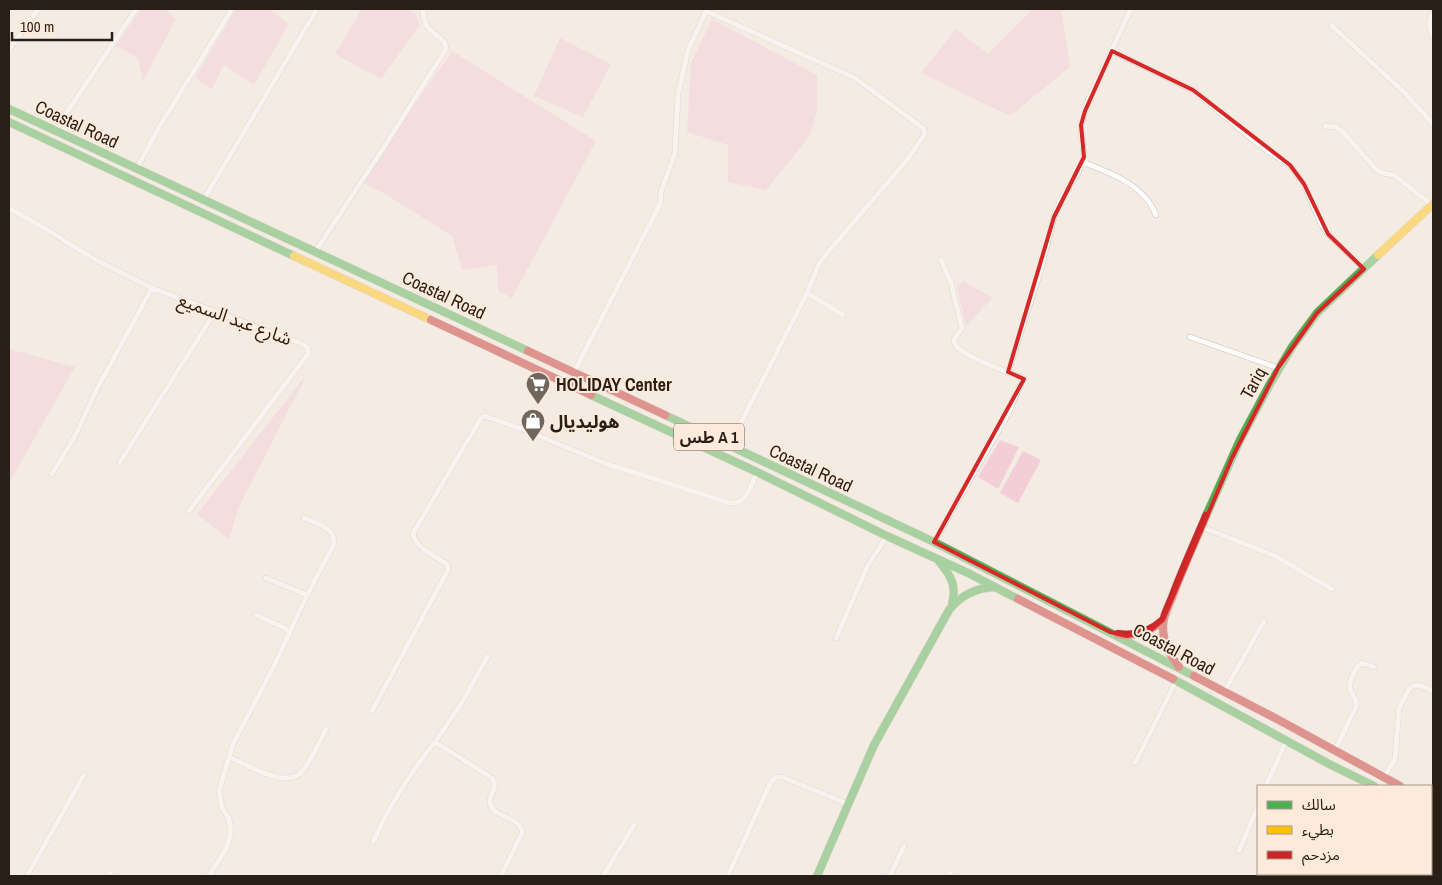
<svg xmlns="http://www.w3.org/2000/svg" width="1442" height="885" font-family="'Archivo Narrow','Noto Sans Arabic',sans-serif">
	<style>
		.green { fill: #f3cdd7 }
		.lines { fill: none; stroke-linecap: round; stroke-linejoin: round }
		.street-casing { stroke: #cbc1b9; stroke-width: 6 }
		.fast-casing { stroke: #cbc1b9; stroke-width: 9 }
		.slow-casing { stroke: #cbc1b9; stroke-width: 9 }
		.jam-casing { stroke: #cbc1b9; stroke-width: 9 }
		.street { stroke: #fdfcfb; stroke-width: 5 }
		.fast { stroke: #4caf50; stroke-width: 8 }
		.slow { stroke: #ffc107; stroke-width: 8 }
		.jam { stroke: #c62828; stroke-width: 8 }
		.marked { fill: none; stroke: #d62828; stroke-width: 4; stroke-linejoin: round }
		.labels { text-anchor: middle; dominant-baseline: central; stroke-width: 4; stroke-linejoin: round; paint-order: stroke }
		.shield { fill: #fceadb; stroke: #695c51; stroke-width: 1 }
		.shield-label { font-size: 16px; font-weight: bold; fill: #2a1f16 }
		.street-label { font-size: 18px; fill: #2a1f16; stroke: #fceadb }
		.poi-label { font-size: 18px; font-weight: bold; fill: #2a1f16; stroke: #fceadb; text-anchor: start }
	</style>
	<rect width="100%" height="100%" fill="#f4ebe3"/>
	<path class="green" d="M 141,9 L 165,9 L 176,19 L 143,81 L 138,58 L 116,46 Z
		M 236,9 L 270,9 L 270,10 L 289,24 L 254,85 L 224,65 L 212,89 L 195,78 Z
		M 362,9 L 408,9 L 415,13 L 420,25 L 381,79 L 335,54 Z
		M 1033,9 L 1061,9 L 1070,67 L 1010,116 L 921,73 L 956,29 L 988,54 Z
		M 712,19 L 817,75 L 817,110 L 810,136 L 766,190 L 728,182 L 728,145 L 687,132 L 691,63 Z
		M 560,38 L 611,64 L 583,117 L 534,96 Z
		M 452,51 L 596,141 L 512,298 L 498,291 L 497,265 L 462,270 L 452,236 L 387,195 L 361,182 Z
		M 964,281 L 992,298 L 966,326 L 957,287 Z
		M 9,349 L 75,367 L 9,483 Z
		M 307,374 L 238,509 L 229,539 L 197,514 Z
		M 1000,440 L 1019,447 L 998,489 L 978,477 Z
		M 1023,451 L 1041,460 L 1018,503 L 1000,493 Z"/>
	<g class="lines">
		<defs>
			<path id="street" d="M 706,11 L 855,78 L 923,128 L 925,134 L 906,161 L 829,251 L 819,264 L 807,293 L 729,446
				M 1433,13 C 1428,21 1429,29 1433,37
				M 1332,26 L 1404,92 L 1433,124
				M 9,50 L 38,9
				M 1112,51 L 1193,90 L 1252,139 L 1270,153 L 1290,165 L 1304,184 L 1321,224 L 1328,234 L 1364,269
				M 1325,126 L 1336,127 L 1343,132 L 1375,168 L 1382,173 L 1394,175 L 1432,205
				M 55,130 L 136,9
				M 1082,162 C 1109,172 1145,185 1156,215
				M 137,168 L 158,129 L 232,9
				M 204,199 L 317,9
				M 9,208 L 44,228 L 94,259 L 152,288 L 303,344 L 308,348 L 308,354 L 189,511
				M 315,252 L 384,147 L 446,49 C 446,37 432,35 426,25 C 424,20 423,14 423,9
				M 807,293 L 843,315
				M 1190,337 L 1278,368
				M 574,372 L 660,204 L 661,192 L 675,153 L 678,94 L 688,50 L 707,9
				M 1008,372 L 1041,269 L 1054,217 L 1060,200 L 1078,173 L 1082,162 L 1084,154 L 1081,135 L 1081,125 L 1089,98 L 1131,9
				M 120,462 L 215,312
				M 52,474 L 75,436 L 98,387 L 152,288
				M 304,518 C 317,524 335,527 334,544 L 307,595
				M 1202,527 L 1275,556 L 1332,589
				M 934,542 L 1008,414 L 1022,381 L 1020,377 C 1008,372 954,354 954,341 C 954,337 960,332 962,328 L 951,283 L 941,260
				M 256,615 L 285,628 L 289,632
				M 836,638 L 868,565 L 887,536
				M 488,656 L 461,704 L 435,742 L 492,778 L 495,784 C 494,789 491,795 490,800 C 489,819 522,815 522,833 L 501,876
				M 1224,692 L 1264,621
				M 372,711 L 448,570 L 447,564 C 435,556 415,548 413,533 L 481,418 L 484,416 L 488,417 L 527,431 L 604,463 L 730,503 C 748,504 751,485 757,472
				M 1335,750 L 1356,707 C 1358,697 1351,695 1350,688 C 1349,680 1356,666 1362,663 L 1374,667
				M 229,757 C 246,764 281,786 298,775 C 309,767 319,742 326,729
				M 1135,763 L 1176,681
				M 1384,777 L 1395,759 L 1399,708 L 1409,689 L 1412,686 L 1419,685 L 1433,691
				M 1266,786 L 1286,741
				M 373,842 C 389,806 410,773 435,742
				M 1239,851 L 1258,806
				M 729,873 L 771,782 L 776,777 L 782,777 L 848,804
				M 27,876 L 84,775
				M 108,876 L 110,873
				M 209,876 L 227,847 L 231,832 L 229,819 L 222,808 L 219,791 L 233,744 L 274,666 L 307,595 L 266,578
				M 603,876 L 634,825
				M 890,876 L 904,846
				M 948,876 L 950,873
				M 1312,876 L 1312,874
				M 1395,876 L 1396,874
				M 1432,876 L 1433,875"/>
			<path id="fast" d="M 9,109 L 528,351
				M 9,122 L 294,256
				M 591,395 L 757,472 L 887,536 L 968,573 L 1018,599
				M 665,415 L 934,542 L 1194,676
				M 1206,516 L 1240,440 L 1270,384 L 1292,347 L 1317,313 L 1378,255
				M 938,560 C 951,576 957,584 952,605
				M 1173,679 L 1331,765 L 1374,786
				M 1431,804 L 1433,806
				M 1431,820 L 1433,822
				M 817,876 L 874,745 L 949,610 C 961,595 975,588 994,587"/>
			<path id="slow" d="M 1378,255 L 1433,204
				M 294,256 L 431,320"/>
			<path id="jam" d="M 431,320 L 591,395
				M 528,351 L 665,415
				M 1018,599 L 1173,679
				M 1118,634 C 1136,637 1150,632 1163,620
				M 1179,667 C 1170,655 1163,643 1163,628 C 1162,617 1169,606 1173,595 C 1183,568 1195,542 1206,516
				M 1194,676 L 1277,719 L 1400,786"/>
		</defs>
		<use href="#street" class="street-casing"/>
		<use href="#fast" class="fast-casing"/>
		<use href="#slow" class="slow-casing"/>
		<use href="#jam" class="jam-casing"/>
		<use href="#street" class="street"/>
		<use href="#fast" class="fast"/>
		<use href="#slow" class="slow"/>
		<use href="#jam" class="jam"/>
	</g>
	<path d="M0 0H1442V885H0ZM 1112,51 L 1193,90 L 1290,165 L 1304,184 L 1328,234 L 1364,269 L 1317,313 L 1278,368 L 1232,458 L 1163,620 L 1151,630 L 1127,636 L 1110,632 L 934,542 L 1024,379 L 1008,372 L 1054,217 L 1084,157 L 1081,125 L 1085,111 Z" fill="#f4ebe3" fill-opacity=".55" fill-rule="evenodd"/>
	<path class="marked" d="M 1112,51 L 1193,90 L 1290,165 L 1304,184 L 1328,234 L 1364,269 L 1317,313 L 1278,368 L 1232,458 L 1163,620 L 1151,630 L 1127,636 L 1110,632 L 934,542 L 1024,379 L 1008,372 L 1054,217 L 1084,157 L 1081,125 L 1085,111 Z"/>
	<defs>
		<symbol id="supermarket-pin" viewBox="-11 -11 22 30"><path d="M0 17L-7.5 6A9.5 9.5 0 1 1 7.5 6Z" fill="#71665e" stroke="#fceadb"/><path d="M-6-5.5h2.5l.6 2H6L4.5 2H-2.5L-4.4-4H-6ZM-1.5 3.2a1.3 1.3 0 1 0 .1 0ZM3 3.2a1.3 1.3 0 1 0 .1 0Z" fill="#fff"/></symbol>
		<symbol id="shop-pin" viewBox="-11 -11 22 30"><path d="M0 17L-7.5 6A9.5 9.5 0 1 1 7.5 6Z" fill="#71665e" stroke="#fceadb"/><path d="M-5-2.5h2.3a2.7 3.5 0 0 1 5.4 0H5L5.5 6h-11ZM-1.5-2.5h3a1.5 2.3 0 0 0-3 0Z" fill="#fff"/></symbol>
	</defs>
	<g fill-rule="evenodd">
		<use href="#supermarket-pin" x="524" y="370" width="28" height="38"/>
		<use href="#shop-pin" x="519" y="407" width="28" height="38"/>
	</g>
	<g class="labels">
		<rect class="shield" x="674" y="423.5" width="70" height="27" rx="4"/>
		<g class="shield-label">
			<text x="709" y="437">طس A 1</text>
		</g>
		<g class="street-label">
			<text transform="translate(77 124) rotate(25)">Coastal Road</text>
			<text transform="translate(444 295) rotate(25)">Coastal Road</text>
			<text transform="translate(235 319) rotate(20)">شارع عبد السميع</text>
			<text transform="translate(1253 383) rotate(-61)">Tariq</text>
			<text transform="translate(811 468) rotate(25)">Coastal Road</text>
			<text transform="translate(1174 649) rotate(28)">Coastal Road</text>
		</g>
		<g class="poi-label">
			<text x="556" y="384">HOLIDAY Center</text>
			<text x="550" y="421">هوليديال</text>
		</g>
	</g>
	<rect width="1442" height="885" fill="none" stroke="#2a1f16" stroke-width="20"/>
	<rect x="1257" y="785" width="175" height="90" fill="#fceadb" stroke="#a8998c"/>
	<rect x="1267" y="801" width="25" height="8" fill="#4caf50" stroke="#a8998c"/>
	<text x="1302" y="810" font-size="15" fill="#2a1f16">سالك</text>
	<rect x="1267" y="826" width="25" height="8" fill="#ffc107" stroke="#a8998c"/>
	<text x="1302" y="835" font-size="15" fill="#2a1f16">بطيء</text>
	<rect x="1267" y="851" width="25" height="8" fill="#c62828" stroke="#a8998c"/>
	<text x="1302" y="860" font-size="15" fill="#2a1f16">مزدحم</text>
	<path d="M12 32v8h100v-8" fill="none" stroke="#2a1f16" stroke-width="2.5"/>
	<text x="20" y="32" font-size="15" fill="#2a1f16" stroke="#fceadb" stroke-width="4" paint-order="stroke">100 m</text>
</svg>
